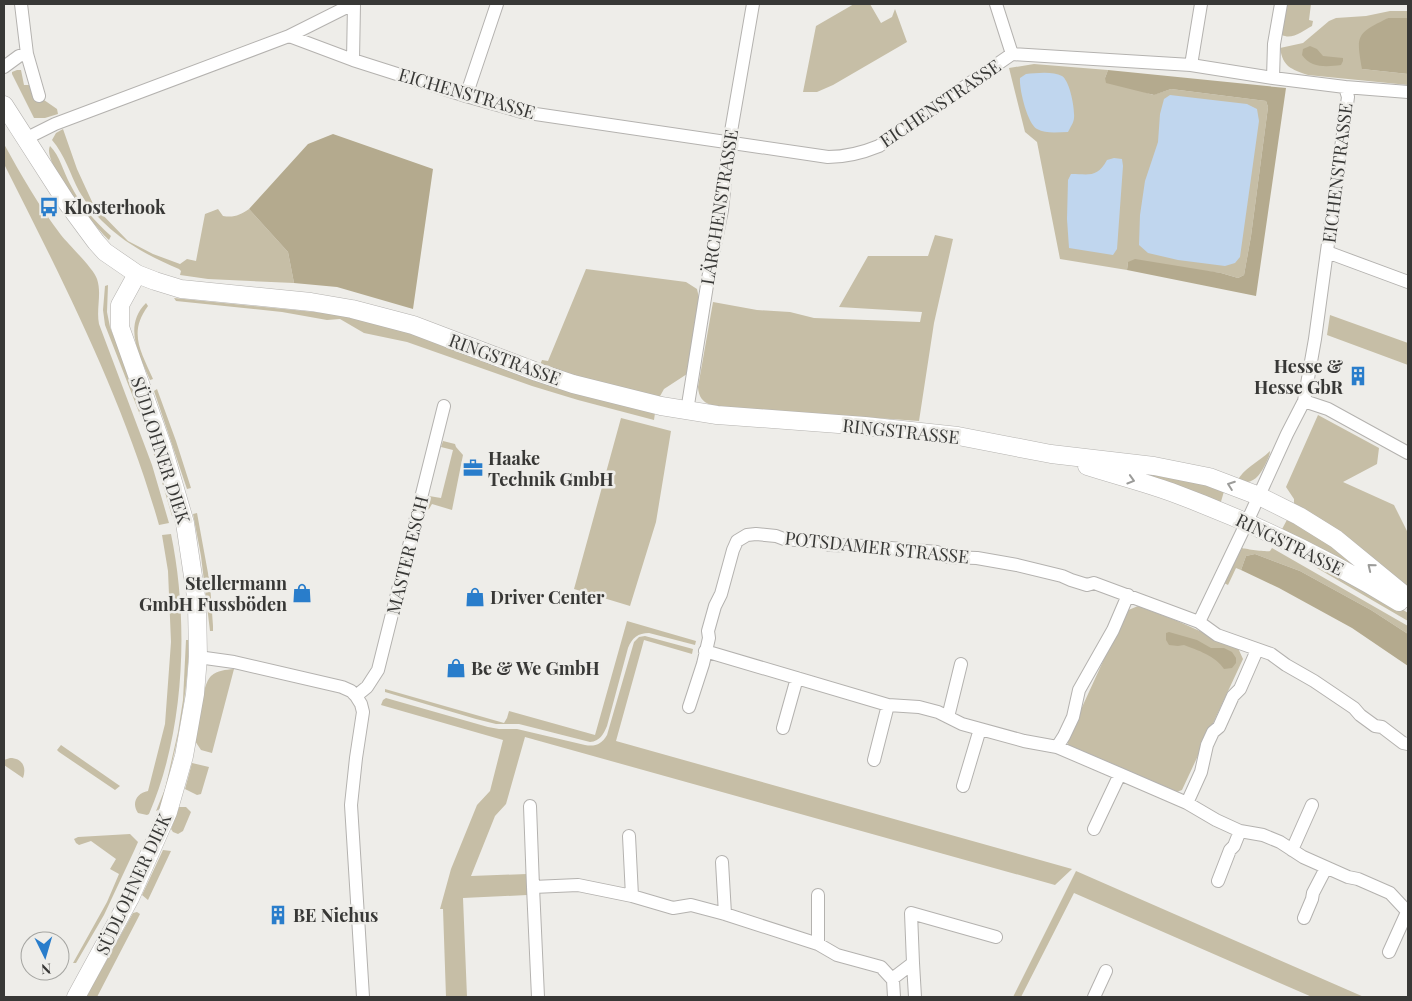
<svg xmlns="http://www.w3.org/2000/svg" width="1412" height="1001" font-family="'Playfair Display',serif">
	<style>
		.green { fill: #c6bea6 }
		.forest { fill: #b4aa8e }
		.water { fill: #c0d6ee }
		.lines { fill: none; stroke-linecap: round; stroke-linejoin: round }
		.street-casing { stroke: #b4b2af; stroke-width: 14 }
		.secondary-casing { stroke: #b4b2af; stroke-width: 19 }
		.street { stroke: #fff; stroke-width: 12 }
		.secondary { stroke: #fff; stroke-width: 18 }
		.oneway { stroke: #9c9c9a }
		.labels { text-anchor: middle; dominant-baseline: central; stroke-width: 5; stroke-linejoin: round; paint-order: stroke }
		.street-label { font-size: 18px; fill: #383836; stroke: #eeede9 }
		.poi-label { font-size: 18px; font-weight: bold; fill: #383836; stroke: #eeede9; text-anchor: start }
	</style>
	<rect width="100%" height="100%" fill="#eeede9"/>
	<path class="green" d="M 854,4 L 870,4 L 881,23 L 892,17 L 895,9 L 907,42 L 833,85 L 817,92 L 803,92 L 816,26 Z
		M 1286,4 L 1311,4 L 1309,20 L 1313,21 L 1312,26 C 1303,31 1292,40 1282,35 Z
		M 1390,11 L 1408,11 L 1408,18 L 1388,18 L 1362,69 L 1408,74 L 1408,85 L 1308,75 C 1291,69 1283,67 1280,48 L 1303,43 L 1329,21 L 1336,18 L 1366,16 Z
		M 1034,64 L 1108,70 L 1105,78 L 1153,95 L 1171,89 L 1266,101 L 1268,107 L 1251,236 L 1244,275 L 1238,278 L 1221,273 L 1128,262 L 1127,270 L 1060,259 L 1037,142 L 1025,132 L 1009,68 Z
		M 17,70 L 21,70 L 24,85 L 31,85 L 44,100 L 57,109 L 58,114 L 45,118 L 34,118 L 12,74 L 12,72 Z
		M 63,129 L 77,169 L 94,206 L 128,241 L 153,254 L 180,264 L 187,259 L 196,261 L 205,214 L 218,209 L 223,216 C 234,218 240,215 249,209 L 288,252 L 294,283 L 208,279 L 180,275 L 181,271 L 179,269 C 138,252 102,230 79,191 C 70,174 65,155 52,140 L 56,133 Z
		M 4,144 C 21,175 39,206 61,235 C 69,245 94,269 97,279 C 102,293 96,309 99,324 L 152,465 L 169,523 L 159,525 C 123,398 63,281 4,164 Z
		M 50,146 C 60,156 63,171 70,184 C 80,204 94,221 111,236 L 109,240 C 96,227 41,162 50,146 Z
		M 935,235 L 953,239 L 934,323 L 919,421 L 732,408 C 716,406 699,407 698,387 L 713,302 L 757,310 L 790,312 L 814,318 L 920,322 L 922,312 L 839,307 L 868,256 L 928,256 Z
		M 586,269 L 686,282 L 697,289 L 699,298 L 687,374 L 664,389 L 659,398 L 619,389 L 540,365 L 542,360 L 548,361 Z
		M 108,285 L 107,312 L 110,327 L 136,392 L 175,516 L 172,516 L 149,438 L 105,325 L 103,310 L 105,286 Z
		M 174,298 L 345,315 L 401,330 L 655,413 L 654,420 L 578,400 L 532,386 L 407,342 L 364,333 L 340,319 L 327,320 L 282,312 L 176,301 Z
		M 146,303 L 148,306 C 128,333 141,351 153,379 L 150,380 C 139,355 123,326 146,303 Z
		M 1330,315 L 1408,343 L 1408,365 L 1327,335 Z
		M 157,389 L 176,441 L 191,488 L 187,489 L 154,391 Z
		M 1318,415 L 1379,448 L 1377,464 L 1343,482 L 1394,505 L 1408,533 L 1408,593 L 1294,505 L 1294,499 L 1286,487 Z
		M 621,418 L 671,431 L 656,522 L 630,606 L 574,589 Z
		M 443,441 L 455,444 L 456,447 L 463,455 L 452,510 L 432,504 L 429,509 L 426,510 L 429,496 L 441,498 L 453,450 L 441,447 Z
		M 1270,451 C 1270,455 1267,461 1265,465 C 1258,479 1252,484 1237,482 C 1243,468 1259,462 1270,451 Z
		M 1136,469 L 1225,488 L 1220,505 L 1137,476 Z
		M 197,513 L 210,584 L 213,626 L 213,631 L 210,631 L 201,556 L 193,514 Z
		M 1289,516 L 1326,537 L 1363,571 L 1281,531 Z
		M 171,534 C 189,621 185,731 149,814 L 147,815 L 138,813 C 131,803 137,793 148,791 L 165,724 L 171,642 L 168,571 L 162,535 Z
		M 1274,543 L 1389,601 L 1408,613 L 1408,621 Z
		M 1242,548 C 1245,549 1267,552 1270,551 L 1272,548 L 1408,626 L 1408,634 L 1371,610 L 1300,571 L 1255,554 L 1246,556 L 1241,570 L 1236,568 L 1228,585 L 1222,582 Z
		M 1138,606 L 1175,620 L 1238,648 L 1243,659 L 1182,790 L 1174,793 L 1069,748 L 1067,740 L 1126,611 Z
		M 627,621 L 696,641 L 695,645 L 649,633 C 638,633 632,638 628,648 L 607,726 C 603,735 600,741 590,742 L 519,724 L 496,724 L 476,719 L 385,692 L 385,689 L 504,723 L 507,718 L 509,711 L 595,735 Z
		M 645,636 L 693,649 L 692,654 L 644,640 L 616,741 L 1072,869 L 1055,885 L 525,737 L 506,804 L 495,816 L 471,876 L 527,874 L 527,895 L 463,898 L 467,997 L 446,997 L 443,909 L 440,909 L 451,869 L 477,805 L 490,791 L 503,740 L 381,705 L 383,700 L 386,698 L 488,727 L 499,729 L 517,729 L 585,745 C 595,747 602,744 607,735 L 634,642 L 639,637 Z
		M 186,640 L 189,640 C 188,700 176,751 160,809 L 156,811 L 165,789 L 178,732 L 183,700 Z
		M 234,669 L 212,753 L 201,750 L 195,741 C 198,727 202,684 211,676 C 218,670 225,670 234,669 Z
		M 61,745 L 120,786 L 115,790 L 59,752 L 57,750 Z
		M 10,758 C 22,758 27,767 23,778 L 4,765 L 4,760 Z
		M 192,763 L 209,767 L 201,794 L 197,795 L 185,789 Z
		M 179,807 L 186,807 L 191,812 L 183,831 L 178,834 L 173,832 L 171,829 Z
		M 130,834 L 138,842 L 134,851 L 104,915 L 76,963 L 73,963 L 107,902 L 119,874 L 110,869 L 116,859 L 91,841 L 79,845 L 76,843 L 74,839 L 78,837 Z
		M 163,850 L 171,851 L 148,900 L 142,895 Z
		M 1076,871 L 1364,997 L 1312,997 L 1074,893 L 1021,997 L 1013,997 Z
		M 137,912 L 140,914 L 138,918 L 97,997 L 86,997 L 133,913 Z"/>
	<path class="forest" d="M 1388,18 L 1408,18 L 1408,74 L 1362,69 C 1356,35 1356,34 1388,18 Z
		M 1310,46 L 1317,49 L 1323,56 L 1343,58 L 1343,61 L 1341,65 C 1326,67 1311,68 1302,55 L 1303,49 Z
		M 1108,70 L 1286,88 L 1256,296 L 1127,270 L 1128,262 L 1135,259 L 1221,273 L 1238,278 L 1244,275 L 1251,236 L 1268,107 L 1266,101 L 1171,89 L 1154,95 L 1106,83 L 1105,78 Z
		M 333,134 L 433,169 L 413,309 L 337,287 L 294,283 L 288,252 L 249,209 L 308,144 Z
		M 1255,554 L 1300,571 L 1371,610 L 1408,634 L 1408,666 L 1352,628 L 1279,588 L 1241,570 L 1246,556 Z
		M 1169,632 L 1197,640 L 1211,648 L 1224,648 L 1232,652 L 1236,658 L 1236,663 L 1232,668 L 1224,669 C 1216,656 1197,650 1184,645 L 1178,646 L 1169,645 L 1166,640 L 1166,633 Z"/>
	<path class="water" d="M 1026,74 C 1036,73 1053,71 1062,76 C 1070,81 1075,109 1074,118 C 1074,122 1070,128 1068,132 C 1058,132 1046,134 1037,129 C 1027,123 1019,88 1020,78 Z
		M 1170,95 L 1247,104 L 1257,109 L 1259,121 L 1240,257 L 1235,263 L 1225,266 L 1178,260 L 1148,253 L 1139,245 L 1140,215 L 1145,181 L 1158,142 L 1160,114 L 1164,99 Z
		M 1114,158 L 1122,159 L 1123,166 L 1117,249 L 1113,255 L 1069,248 L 1067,219 L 1068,180 L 1071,174 C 1090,174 1097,178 1107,160 Z"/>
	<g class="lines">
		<defs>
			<path id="street" d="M 996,4 L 1012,54
				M 289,36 L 353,4
				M 27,54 L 39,96
				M 353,60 L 354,4
				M 1191,65 L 1201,4
				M 4,67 L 19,56 L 27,54 L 21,4
				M 1273,78 L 1274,44 L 1281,4
				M 1345,87 L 1408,92
				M 466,96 L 497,4
				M 27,138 L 55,124 L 289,36 L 353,60 L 466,96 L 522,112 L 828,157 C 847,157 862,153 879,146 L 1012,54 L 1191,65 L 1273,78 L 1345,87 L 1348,97 L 1315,339 L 1304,401 L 1287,434 L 1247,522 L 1199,622
				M 1327,252 L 1408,282
				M 1304,401 L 1328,409 L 1408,453
				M 687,411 L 708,279 L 722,210 L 729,143 L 753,4
				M 705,651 L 888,705 L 919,707 L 938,712 L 962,724 L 1024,741 L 1057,747 L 1120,774 L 1094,829
				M 198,657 L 234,662 L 342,687 L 351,691 L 356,696
				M 689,707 L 703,664 L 709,638 L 708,631 L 715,606 L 721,594 L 733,550 L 737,541 L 747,535 L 756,534 L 776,536 L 784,539 L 820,542 L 830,545 L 867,546 L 937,552 L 948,557 L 977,558 L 1017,565 L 1062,576 L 1071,580 L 1087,585 L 1094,583 L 1199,622 L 1217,635 L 1271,654 L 1286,665 L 1314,681 L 1354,708 L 1360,715 L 1375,726 L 1382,727 L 1403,743 L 1408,744
				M 948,717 L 961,664
				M 783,728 L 797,678
				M 1057,747 L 1064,736 L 1073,717 L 1079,690 L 1113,630 L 1128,595
				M 874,760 L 888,705
				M 1120,774 L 1187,803 L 1216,820 L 1240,831 L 1263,835 L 1280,842 L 1303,857 L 1348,877 L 1358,879 L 1390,893 L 1404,908 L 1408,910
				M 963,786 L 980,729
				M 1187,803 L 1201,772 L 1207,745 L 1213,732 L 1219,727 L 1233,696 L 1240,689 L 1257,650
				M 530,806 L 533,887
				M 629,836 L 632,896
				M 1292,850 L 1312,805
				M 722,862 L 725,914
				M 1218,881 L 1230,850 L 1234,846 L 1240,831
				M 818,895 L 818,944
				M 1304,918 L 1312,899 L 1313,893 L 1326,868
				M 1389,952 L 1408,910
				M 913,963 L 915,997
				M 892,979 L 913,963 L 911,913 L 996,937
				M 363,997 L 351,805 L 356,758 L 363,712 L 361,704 L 356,696 L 367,687 L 378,670 L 444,406
				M 538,997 L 533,887 L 578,885 L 632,896 L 673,908 L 691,905 L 725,914 L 818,944 L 837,955 L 881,967 L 893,980 L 894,997
				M 1094,997 L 1106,971"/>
			<path id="secondary" d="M 4,105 L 65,200 L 96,242 L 105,252 L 137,274 L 155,281 L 181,289 L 311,302 L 352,309 L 413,325 L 537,372 L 573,384 L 661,406 L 717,415 L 865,426 L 958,436 L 1051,454 L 1154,466 L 1209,477 L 1259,496 L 1299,516 L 1336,539 L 1408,598
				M 1087,466 C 1115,475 1143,482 1171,492 C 1252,522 1325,557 1399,602
				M 76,997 L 130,898 L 168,812 L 184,756 L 195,694 L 198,657 L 197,603 L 185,523 L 163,448 L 120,327 L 120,305 L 137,274"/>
		</defs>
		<use href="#street" class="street-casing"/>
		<use href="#secondary" class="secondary-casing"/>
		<use href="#street" class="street"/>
		<use href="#secondary" class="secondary"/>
	</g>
	<defs><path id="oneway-chevron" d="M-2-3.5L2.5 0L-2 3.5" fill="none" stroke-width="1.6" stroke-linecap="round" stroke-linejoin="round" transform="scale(1.25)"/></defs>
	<g class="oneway">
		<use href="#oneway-chevron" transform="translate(1131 480) rotate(17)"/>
		<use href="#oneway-chevron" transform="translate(1231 485) rotate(-160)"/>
		<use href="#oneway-chevron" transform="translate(1371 567) rotate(-141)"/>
	</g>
	<defs>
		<symbol id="bus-bare" viewBox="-9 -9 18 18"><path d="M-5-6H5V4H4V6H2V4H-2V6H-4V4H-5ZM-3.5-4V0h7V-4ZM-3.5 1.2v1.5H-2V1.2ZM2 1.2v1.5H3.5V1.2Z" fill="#297dcb" stroke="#eeede9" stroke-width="2.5" paint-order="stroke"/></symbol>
		<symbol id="building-bare" viewBox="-9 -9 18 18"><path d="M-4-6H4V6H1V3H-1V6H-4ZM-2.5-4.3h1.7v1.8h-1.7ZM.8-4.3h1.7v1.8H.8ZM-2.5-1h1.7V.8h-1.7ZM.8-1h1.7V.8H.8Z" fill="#297dcb" stroke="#eeede9" stroke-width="2.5" paint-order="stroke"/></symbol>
		<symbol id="office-bare" viewBox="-9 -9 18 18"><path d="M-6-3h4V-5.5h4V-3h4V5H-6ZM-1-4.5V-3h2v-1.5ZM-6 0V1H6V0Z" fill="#297dcb" stroke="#eeede9" stroke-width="2.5" paint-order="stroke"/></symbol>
		<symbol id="shop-bare" viewBox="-9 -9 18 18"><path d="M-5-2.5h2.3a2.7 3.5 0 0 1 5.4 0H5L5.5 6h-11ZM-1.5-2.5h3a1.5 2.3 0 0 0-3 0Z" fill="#297dcb" stroke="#eeede9" stroke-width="2.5" paint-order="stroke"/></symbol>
	</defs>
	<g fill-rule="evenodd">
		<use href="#bus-bare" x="35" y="193" width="28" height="28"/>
		<use href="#building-bare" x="1344" y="362" width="28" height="28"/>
		<use href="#office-bare" x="459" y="454" width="28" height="28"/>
		<use href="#shop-bare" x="288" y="579" width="28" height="28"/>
		<use href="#shop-bare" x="461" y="583" width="28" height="28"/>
		<use href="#shop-bare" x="442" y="654" width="28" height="28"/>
		<use href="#building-bare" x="264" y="901" width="28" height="28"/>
	</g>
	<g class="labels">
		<g class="street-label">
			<text transform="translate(467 93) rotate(16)">EICHENSTRASSE</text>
			<text transform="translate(940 103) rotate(-34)">EICHENSTRASSE</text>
			<text transform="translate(1337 173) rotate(-83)">EICHENSTRASSE</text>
			<text transform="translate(719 207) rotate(-81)">LÄRCHENSTRASSE</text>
			<text transform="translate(505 359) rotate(20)">RINGSTRASSE</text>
			<text transform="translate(901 431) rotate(6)">RINGSTRASSE</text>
			<text transform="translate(161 450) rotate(72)">SÜDLOHNER DIEK</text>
			<text transform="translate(1290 544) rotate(26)">RINGSTRASSE</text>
			<text transform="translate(877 547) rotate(6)">POTSDAMER STRASSE</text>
			<text transform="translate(407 555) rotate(-76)">MASTER ESCH</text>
			<text transform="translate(133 884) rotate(-65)">SÜDLOHNER DIEK</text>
		</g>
		<g class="poi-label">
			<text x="64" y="207">Klosterhook</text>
			<text x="1343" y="366" text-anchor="end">Hesse &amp;<tspan x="1343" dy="21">Hesse GbR</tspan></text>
			<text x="488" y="458">Haake<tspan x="488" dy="21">Technik GmbH</tspan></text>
			<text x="287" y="583" text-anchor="end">Stellermann<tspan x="287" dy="21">GmbH Fussböden</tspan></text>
			<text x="490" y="597">Driver Center</text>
			<text x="471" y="668">Be &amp; We GmbH</text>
			<text x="293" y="915">BE Niehus</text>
		</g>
	</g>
	<rect width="1412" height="1001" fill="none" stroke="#383836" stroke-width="10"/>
	<g transform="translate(45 956) rotate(175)"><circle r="24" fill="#eeede9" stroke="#a5a5a1"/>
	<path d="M0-4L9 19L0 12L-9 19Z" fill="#297dcb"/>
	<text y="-8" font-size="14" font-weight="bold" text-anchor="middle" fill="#383836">N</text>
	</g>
</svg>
